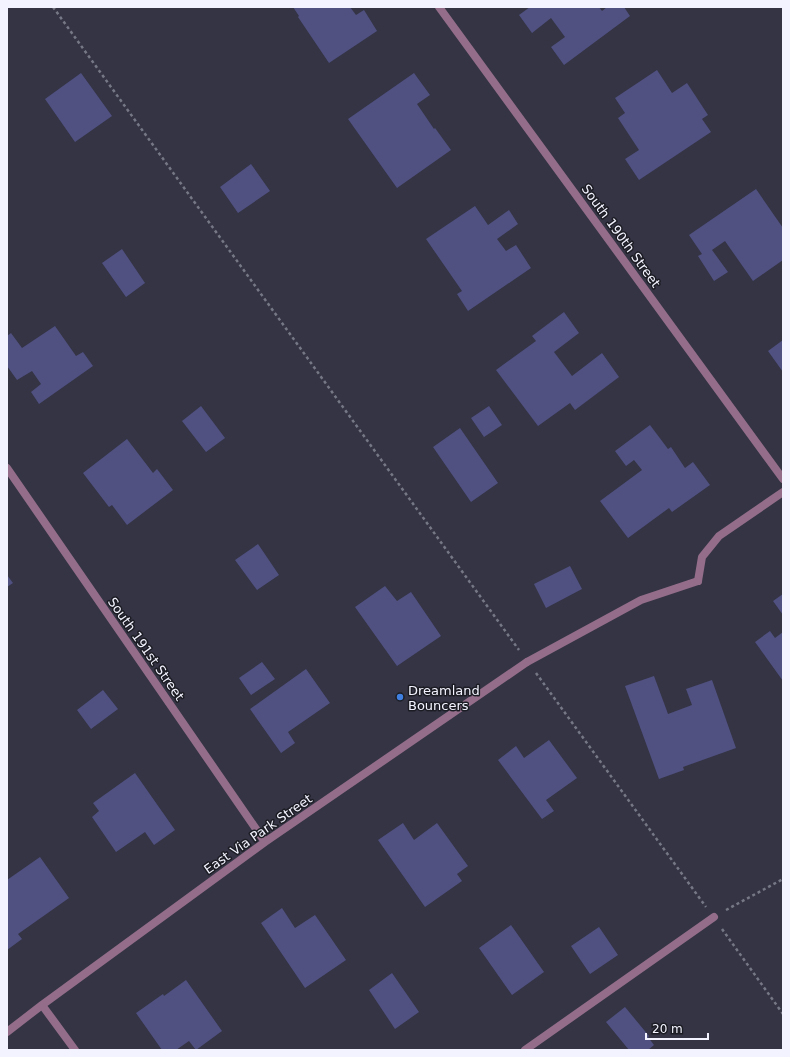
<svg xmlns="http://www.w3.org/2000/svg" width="790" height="1057" font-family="'DejaVu Sans',sans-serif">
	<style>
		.building { fill: #505081 }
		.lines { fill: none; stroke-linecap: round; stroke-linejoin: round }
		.path { stroke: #777886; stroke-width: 2.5; stroke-dasharray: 3 3; stroke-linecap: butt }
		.lane { stroke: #936d89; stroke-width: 8 }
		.street { stroke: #936d89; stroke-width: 8 }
		.shop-dot { fill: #3f7fe0; stroke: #1c1d24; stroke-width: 1.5 }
		.labels { text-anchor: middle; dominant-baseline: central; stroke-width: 3; stroke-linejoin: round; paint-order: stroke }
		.street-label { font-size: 13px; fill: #f2f3fe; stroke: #1c1d24 }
		.poi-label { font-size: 13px; fill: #f2f3fe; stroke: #1c1d24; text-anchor: start }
	</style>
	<rect width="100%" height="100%" fill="#343445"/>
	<path class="building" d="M 293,7 L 350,7 L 356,15 L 364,10 L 377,31 L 329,63 L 298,17 L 299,16 Z
		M 530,7 L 599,7 L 602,11 L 607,7 L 624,7 L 630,16 L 564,65 L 551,47 L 565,37 L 551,18 L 532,33 L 519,15 Z
		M 657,70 L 672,93 L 687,83 L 708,115 L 702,119 L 711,132 L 639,180 L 625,159 L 639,150 L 618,118 L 625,113 L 615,98 Z
		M 81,73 L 112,116 L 75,142 L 45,99 Z
		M 414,73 L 430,95 L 417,104 L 434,129 L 435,128 L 451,150 L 397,188 L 348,119 Z
		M 251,164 L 270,191 L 238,213 L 220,187 Z
		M 756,189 L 783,228 L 783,260 L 753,281 L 725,241 L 712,250 L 728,272 L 714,281 L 698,256 L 702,254 L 689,235 Z
		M 475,206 L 488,225 L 509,210 L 518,224 L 497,239 L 506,251 L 516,245 L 531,268 L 468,311 L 457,294 L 462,291 L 426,239 Z
		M 122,249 L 145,283 L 126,297 L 102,263 Z
		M 564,312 L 579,333 L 554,352 L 572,376 L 602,353 L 619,377 L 575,410 L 570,403 L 538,426 L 496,370 L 536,341 L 532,336 Z
		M 55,326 L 76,356 L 83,352 L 93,366 L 39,404 L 31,392 L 41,384 L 32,371 L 17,380 L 7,366 L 7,336 L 11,333 L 22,348 Z
		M 783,340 L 783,372 L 768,351 Z
		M 201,406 L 225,438 L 206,452 L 182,421 Z
		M 489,406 L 502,425 L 484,437 L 471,418 Z
		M 650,425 L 668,449 L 671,447 L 685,468 L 693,462 L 710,485 L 672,512 L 669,508 L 628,538 L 600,501 L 642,470 L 634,460 L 626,466 L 615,451 Z
		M 460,428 L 498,483 L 471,502 L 433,447 Z
		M 127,439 L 153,473 L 157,469 L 173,490 L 127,525 L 112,505 L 109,507 L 83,473 Z
		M 258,544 L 279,575 L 257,590 L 235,560 Z
		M 570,566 L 582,589 L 546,608 L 534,584 Z
		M 7,575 L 13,583 L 7,587 Z
		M 385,586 L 397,601 L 411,592 L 441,636 L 397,666 L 355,607 Z
		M 783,594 L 783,615 L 773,601 Z
		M 770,631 L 775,638 L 783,632 L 783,681 L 755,642 Z
		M 262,662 L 275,679 L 251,695 L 239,678 Z
		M 306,669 L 330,703 L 288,732 L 295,743 L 281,753 L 250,709 Z
		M 654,676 L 668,714 L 692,705 L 686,689 L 712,680 L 736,748 L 683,767 L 684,770 L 659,779 L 625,686 Z
		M 103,690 L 118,709 L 91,729 L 77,710 Z
		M 549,740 L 577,778 L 546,800 L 554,811 L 542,819 L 498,760 L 516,746 L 524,758 Z
		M 135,773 L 175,830 L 154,845 L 145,832 L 116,852 L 92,817 L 99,811 L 93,803 Z
		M 403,823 L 414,840 L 437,823 L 468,866 L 457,874 L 462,881 L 425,907 L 378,840 Z
		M 40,857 L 69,898 L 18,934 L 22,939 L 7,950 L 7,880 Z
		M 282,908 L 295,928 L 315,915 L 346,960 L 305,988 L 261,923 Z
		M 511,925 L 544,972 L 512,995 L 479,948 Z
		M 599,927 L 618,955 L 590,974 L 571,946 Z
		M 392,973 L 419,1012 L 395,1029 L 369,990 Z
		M 186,980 L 222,1031 L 196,1050 L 189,1041 L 176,1050 L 162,1050 L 136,1013 L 163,994 L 164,996 Z
		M 625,1007 L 649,1036 L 648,1037 L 654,1045 L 648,1050 L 629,1050 L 606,1022 Z"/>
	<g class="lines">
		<path class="path" d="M 53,7 L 519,650
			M 536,673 L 706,907
			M 726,910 L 783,879
			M 722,929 L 783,1014"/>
		<path class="lane" d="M 527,662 L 641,600 L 698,581
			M 525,1050 L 714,917"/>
		<path class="street" d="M 439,7 L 783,479
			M 7,468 L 265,842
			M 698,581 L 702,557 L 719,536 L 783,492
			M 42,1005 L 75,1050
			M 7,1032 L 42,1005 L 265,842 L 527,662"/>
	</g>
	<circle class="shop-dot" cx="400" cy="697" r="4"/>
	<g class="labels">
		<g class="street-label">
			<text transform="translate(621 236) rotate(54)">South 190th Street</text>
			<text transform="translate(146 649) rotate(55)">South 191st Street</text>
			<text transform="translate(258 834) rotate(-35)">East Via Park Street</text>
		</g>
		<g class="poi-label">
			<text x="408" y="690">Dreamland<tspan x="408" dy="15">Bouncers</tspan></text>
		</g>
	</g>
	<rect width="790" height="1057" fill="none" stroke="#f2f3fe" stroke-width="16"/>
	<path d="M646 1033v6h62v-6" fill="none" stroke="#f2f3fe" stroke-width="2"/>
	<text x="652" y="1033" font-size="12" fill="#f2f3fe" stroke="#1c1d24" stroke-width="3" paint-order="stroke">20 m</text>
</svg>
